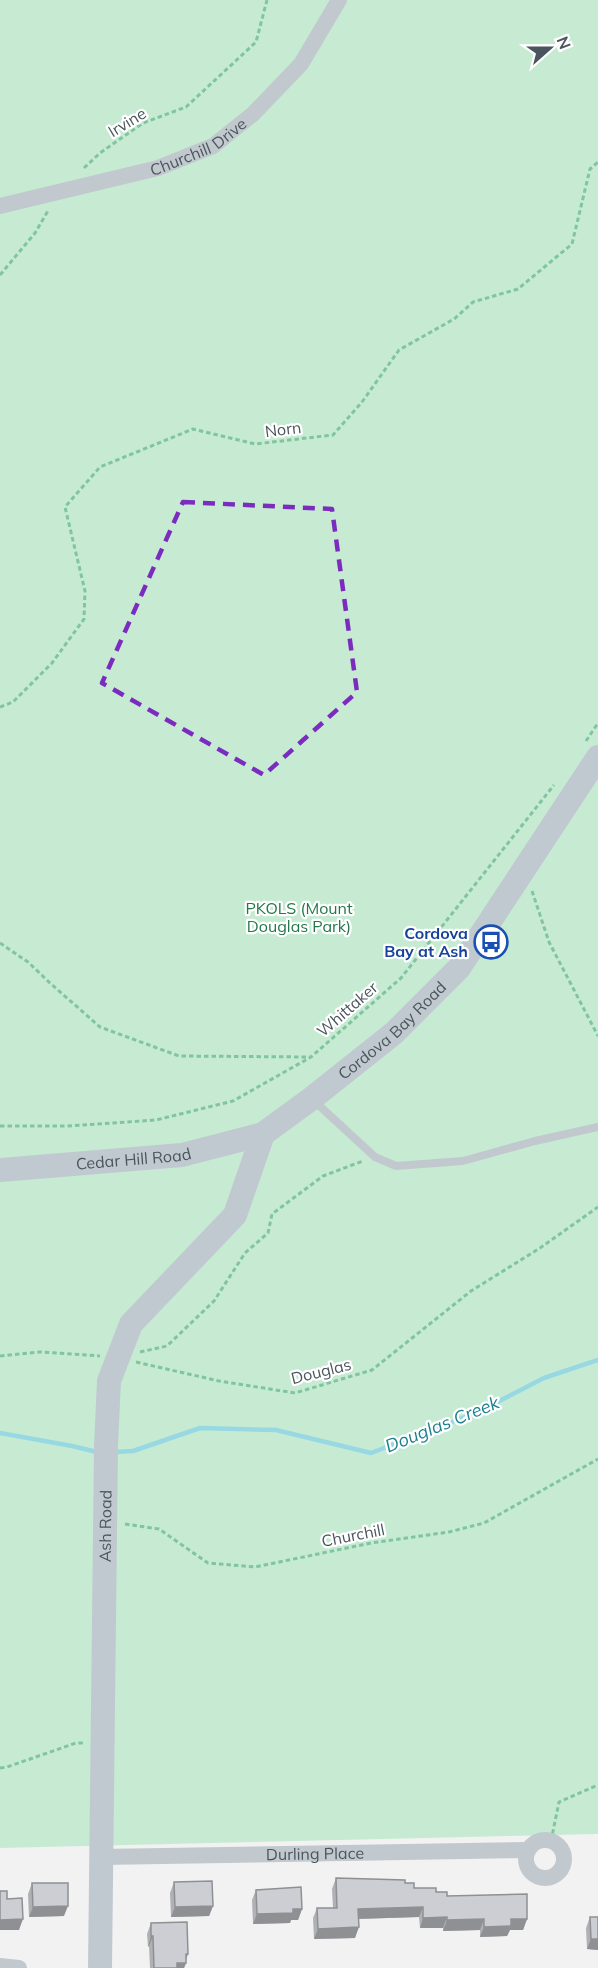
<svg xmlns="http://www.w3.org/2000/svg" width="598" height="1968" font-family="Mulish,sans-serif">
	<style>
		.green { fill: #c6ebd2 }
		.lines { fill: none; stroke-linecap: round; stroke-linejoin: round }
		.stream { stroke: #98d8e3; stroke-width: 4.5 }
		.path { stroke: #81c5a0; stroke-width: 3; stroke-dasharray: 4.5 3; stroke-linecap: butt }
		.lane { stroke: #c1c9ce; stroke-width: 8 }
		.street { stroke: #c1c9ce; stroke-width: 16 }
		.secondary { stroke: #c0c9d0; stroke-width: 24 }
		.wall { fill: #afb1b5 }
		.shaded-wall { fill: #8f9094 }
		.building { fill: #ccced3; stroke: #8f9094; stroke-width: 1.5 }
		.marked { fill: none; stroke: #7b2cbf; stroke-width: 4.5; stroke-dasharray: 12 8; stroke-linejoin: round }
		.labels { text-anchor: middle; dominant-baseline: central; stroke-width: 4.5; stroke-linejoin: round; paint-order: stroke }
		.street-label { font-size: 16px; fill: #4b555d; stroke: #fff }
		.park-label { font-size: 16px; fill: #237748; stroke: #fff }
		.transit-label { font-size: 16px; font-weight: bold; fill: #164399; stroke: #fff; text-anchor: end }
		.water-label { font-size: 18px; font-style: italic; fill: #1c7f90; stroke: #fff }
	</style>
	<rect width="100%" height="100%" fill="#f3f2f2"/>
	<path class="green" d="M 0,0 L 598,0 L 598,1834 L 0,1848 Z"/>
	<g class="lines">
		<path class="stream" d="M 0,1433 L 72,1446 L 97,1452
			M 115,1452 L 133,1451 L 200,1428 L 276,1430 L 371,1453 L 478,1412 L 544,1378 L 598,1360"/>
		<path class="path" d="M 84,168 L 100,153 L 143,123 L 186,107 L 256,42 L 267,0
			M 0,275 L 35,233 L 49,209
			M 0,707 L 13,702 L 52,663 L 84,619 L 85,591 L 65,507 L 100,467 L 193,429 L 255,444 L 333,435 L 362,402 L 399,350 L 454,319 L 473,302 L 518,289 L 572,244 L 590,169 L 598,162
			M 586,741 L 598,723
			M 532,891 L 549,942 L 598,1036
			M 0,943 L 28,962 L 50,983 L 100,1027 L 179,1056 L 310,1057
			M 0,1126 L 67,1126 L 156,1120 L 233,1101 L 311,1057 L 401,978 L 554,785
			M 140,1352 L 167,1346 L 214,1301 L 245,1253 L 268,1233 L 272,1214 L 323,1176 L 363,1161
			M 0,1356 L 40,1352 L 100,1356
			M 136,1362 L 219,1381 L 295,1393 L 372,1370 L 471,1291 L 540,1248 L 598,1207
			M 125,1524 L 159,1529 L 208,1563 L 255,1567 L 371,1543 L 449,1532 L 484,1523 L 598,1459
			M 0,1768 L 7,1767 L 76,1743 L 83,1743
			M 551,1841 L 559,1802 L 598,1785"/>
		<path class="lane" d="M 312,1099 L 375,1157 L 396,1166 L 463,1161 L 535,1141 L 598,1127"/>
		<g class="street">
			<path id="s1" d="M 0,206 L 158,168 L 213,146 L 253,114 L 301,64 L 339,0"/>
			<circle cx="545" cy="1859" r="19"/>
			<path id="s2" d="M 101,1857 L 528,1850"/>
			<path d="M 0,1966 L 19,1968"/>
		</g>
		<g class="secondary">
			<path id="s3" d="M 0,1170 L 182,1155 L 263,1134 L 311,1099 L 394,1033 L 459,968 L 598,757"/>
			<path id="s4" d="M 100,1968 L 106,1446 L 109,1381 L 131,1324 L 235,1215 L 263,1134"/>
		</g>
	</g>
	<path class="wall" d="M 336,1878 L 405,1883 L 414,1888 L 436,1892 L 527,1919 L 523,1930 L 510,1930 L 507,1936 L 480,1937 L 480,1930 L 443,1931 L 443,1928 L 420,1928 L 419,1917 L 358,1919 L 355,1938 L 314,1939 L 313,1918 L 317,1908 L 333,1908 L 332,1889 Z
		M 174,1882 L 213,1906 L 209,1916 L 171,1917 L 170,1893 Z
		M 32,1883 L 64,1916 L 29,1917 L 28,1894 Z
		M 256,1890 L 302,1909 L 298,1920 L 291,1920 L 290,1923 L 253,1924 L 252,1900 Z
		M 590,1917 L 598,1950 L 587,1949 L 586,1928 Z
		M 151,1923 L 186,1959 L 186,1963 L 184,1968 L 150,1968 L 149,1946 L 148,1947 L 147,1934 Z"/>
	<path class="shaded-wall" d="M 68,1906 L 64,1916 L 29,1917 L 33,1907 Z
		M 213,1906 L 209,1916 L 171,1917 L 175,1907 Z
		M 423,1907 L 419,1917 L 354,1919 L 358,1909 Z
		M 293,1909 L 302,1909 L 298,1920 L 291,1920 L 290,1923 L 253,1924 L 257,1914 Z
		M 447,1917 L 443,1928 L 420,1928 L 423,1918 Z
		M 23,1919 L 19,1930 L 0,1930 L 0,1920 Z
		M 484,1919 L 480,1930 L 443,1931 L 447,1920 Z
		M 511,1919 L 527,1919 L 523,1930 L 510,1930 L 507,1936 L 480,1937 L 484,1927 Z
		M 359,1927 L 355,1938 L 314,1939 L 318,1929 Z
		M 151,1936 L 153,1936 L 149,1946 L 148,1947 Z
		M 591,1939 L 598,1939 L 598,1950 L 587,1949 Z
		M 186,1954 L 188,1954 L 185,1963 L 186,1963 L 184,1968 L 176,1968 L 177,1963 Z"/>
	<path class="building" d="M 336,1878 L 405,1880 L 405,1883 L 414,1883 L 414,1888 L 436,1888 L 436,1892 L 447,1892 L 447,1896 L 527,1894 L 527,1919 L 511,1919 L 511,1926 L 484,1927 L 484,1919 L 447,1920 L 447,1917 L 423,1918 L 423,1907 L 358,1909 L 359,1927 L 318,1929 L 317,1908 L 337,1908 Z
		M 212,1881 L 213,1906 L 175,1907 L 174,1882 Z
		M 32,1883 L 68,1883 L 68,1906 L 33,1907 Z
		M 301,1887 L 302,1909 L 293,1909 L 293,1913 L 257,1914 L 256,1890 Z
		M 0,1891 L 7,1891 L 7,1899 L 22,1898 L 23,1919 L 0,1920 Z
		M 590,1917 L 598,1917 L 598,1939 L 591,1939 Z
		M 187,1922 L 188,1954 L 186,1954 L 186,1963 L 177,1963 L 177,1968 L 154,1968 L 153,1936 L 151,1936 L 151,1923 Z"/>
	<path class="marked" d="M 183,502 L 332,509 L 357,692 L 264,775 L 102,683 Z"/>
	<defs>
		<symbol id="bus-ring" viewBox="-11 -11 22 22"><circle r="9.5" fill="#fff" stroke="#1a4fb4" stroke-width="1.5"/><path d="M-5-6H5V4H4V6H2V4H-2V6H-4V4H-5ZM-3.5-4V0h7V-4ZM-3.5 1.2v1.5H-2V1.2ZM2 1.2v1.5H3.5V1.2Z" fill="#1a4fb4"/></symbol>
	</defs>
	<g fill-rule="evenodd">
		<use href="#bus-ring" x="472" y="923" width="38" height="38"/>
	</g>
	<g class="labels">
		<g class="street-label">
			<text transform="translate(127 122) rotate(-31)">Irvine</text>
			<text stroke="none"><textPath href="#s1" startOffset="208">Churchill Drive</textPath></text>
			<text transform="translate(283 429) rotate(-7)">Norn</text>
			<text transform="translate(347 1009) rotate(-41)">Whittaker</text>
			<text stroke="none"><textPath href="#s3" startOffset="432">Cordova Bay Road</textPath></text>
			<text stroke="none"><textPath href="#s3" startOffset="134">Cedar Hill Road</textPath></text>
			<text transform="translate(321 1371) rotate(-14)">Douglas</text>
			<text stroke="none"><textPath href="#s4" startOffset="442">Ash Road</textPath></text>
			<text transform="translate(353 1535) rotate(-11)">Churchill</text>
			<text stroke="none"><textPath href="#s2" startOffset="214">Durling Place</textPath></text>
		</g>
		<g class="park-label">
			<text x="299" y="908">PKOLS (Mount<tspan x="299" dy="18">Douglas Park)</tspan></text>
		</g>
		<g class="transit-label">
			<text x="468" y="933">Cordova<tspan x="468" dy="18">Bay at Ash</tspan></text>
		</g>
		<g class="water-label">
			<text transform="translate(442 1424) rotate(-22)">Douglas Creek</text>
		</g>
	</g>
	<g transform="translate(550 48) rotate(69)" stroke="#ffffff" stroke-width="4.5" paint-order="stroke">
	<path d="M0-4.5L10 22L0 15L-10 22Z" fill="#4b555d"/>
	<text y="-9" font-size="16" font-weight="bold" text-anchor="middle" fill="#4b555d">N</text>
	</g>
</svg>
